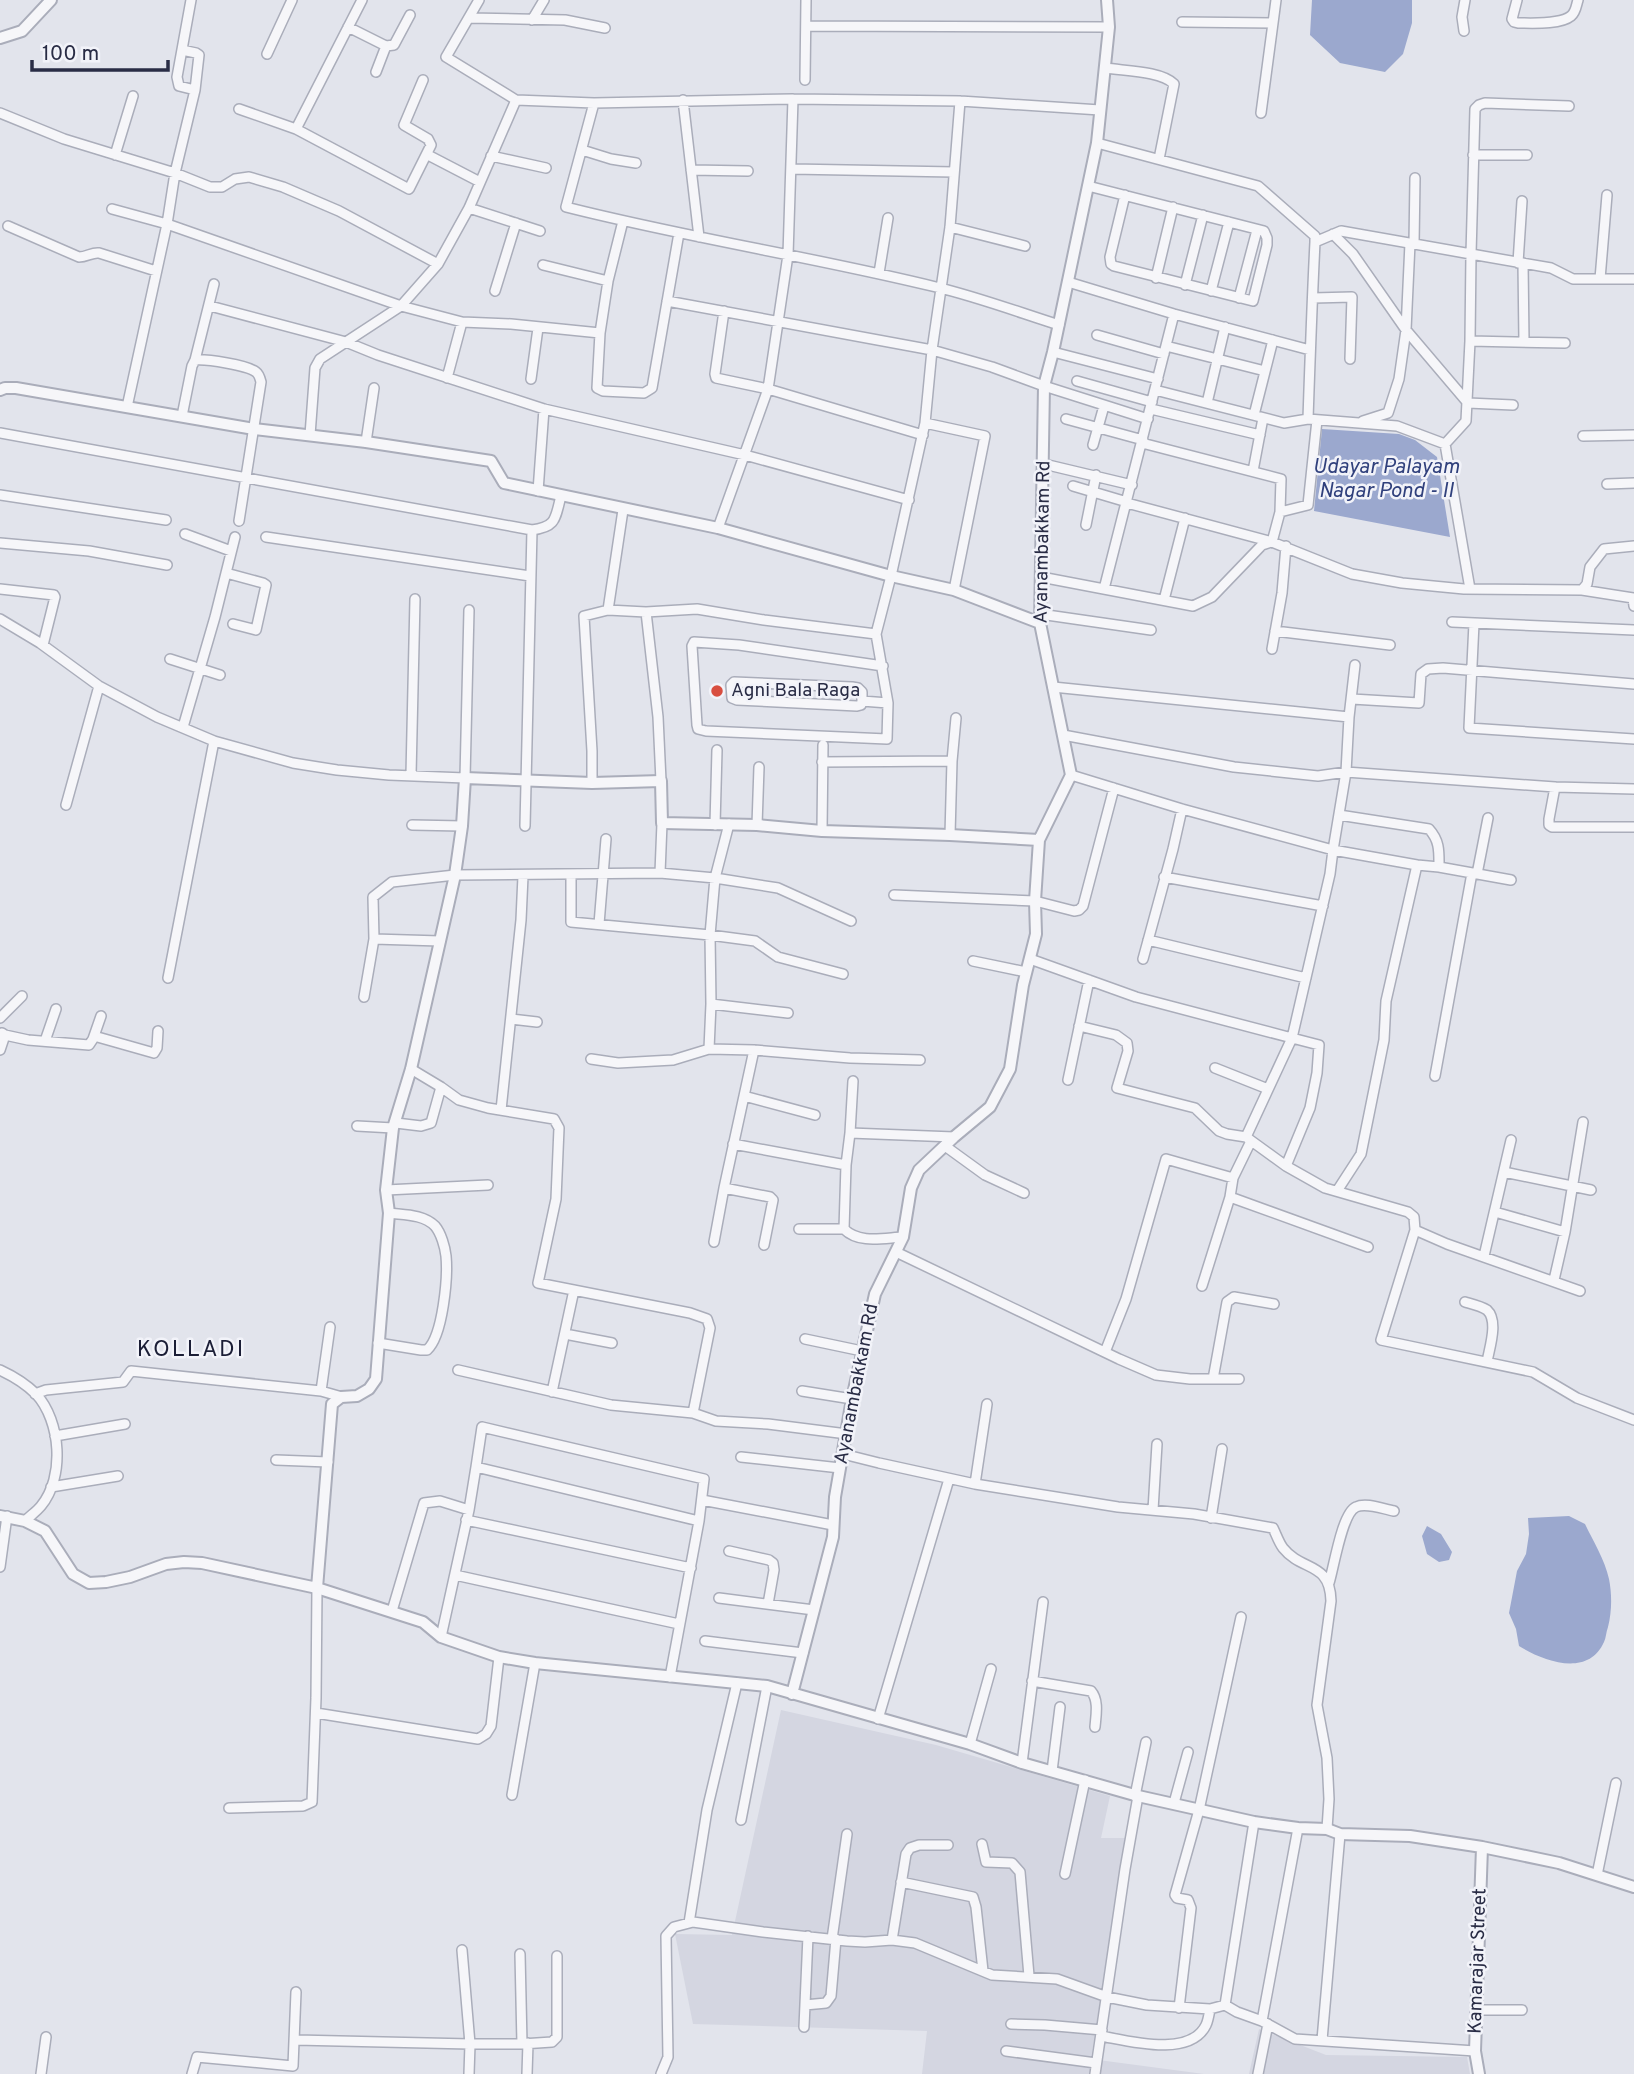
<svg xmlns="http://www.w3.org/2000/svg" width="1634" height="2074" font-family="Overpass,sans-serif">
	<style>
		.built { fill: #d4d6e1 }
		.water { fill: #9ba8ce }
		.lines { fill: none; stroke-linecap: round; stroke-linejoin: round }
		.minor-casing { stroke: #aaadba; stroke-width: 12 }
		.tertiary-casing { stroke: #aaadba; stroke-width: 14 }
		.minor { stroke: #f6f6f9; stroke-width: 9 }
		.tertiary { stroke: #f6f6f9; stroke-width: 10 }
		.poi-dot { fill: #d84e40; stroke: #f2f3f9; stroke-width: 2.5 }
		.labels { text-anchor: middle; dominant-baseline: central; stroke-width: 5; stroke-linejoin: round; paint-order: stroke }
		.street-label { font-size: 19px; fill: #292c45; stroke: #f2f3f9 }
		.poi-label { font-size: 19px; fill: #292c45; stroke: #f2f3f9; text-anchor: start }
		.water-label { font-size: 21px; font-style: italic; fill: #30407c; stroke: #f2f3f9 }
		.quarter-label { font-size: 23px; letter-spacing: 2px; fill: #1b1e36; stroke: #f2f3f9 }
	</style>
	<rect width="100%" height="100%" fill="#e2e4ec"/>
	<path class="built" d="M 781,1710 L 936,1745 L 1110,1796 L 1101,1838 L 1125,1838 L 1091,2059 L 1204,2074 L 922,2074 L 927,2031 L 693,2024 L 675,1934 L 732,1935 Z
		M 1259,2029 L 1326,2055 L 1467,2057 L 1470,2074 L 1249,2074 Z"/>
	<path class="water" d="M 1312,0 L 1412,0 L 1412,23 L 1403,54 L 1385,72 L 1340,63 L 1310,35 Z
		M 1322,429 L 1399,434 L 1415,440 L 1437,457 L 1450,537 L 1314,511 Z
		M 1569,1516 L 1585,1524 C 1593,1541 1605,1560 1609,1579 C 1612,1594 1612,1611 1608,1627 C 1606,1632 1606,1638 1604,1642 C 1588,1678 1543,1661 1519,1646 L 1516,1629 L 1509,1613 L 1517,1571 L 1526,1554 L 1529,1534 L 1528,1518 Z
		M 1427,1526 L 1441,1534 L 1452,1552 L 1449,1560 L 1439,1562 L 1427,1554 L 1422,1536 Z"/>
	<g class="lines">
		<defs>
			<path id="minor" d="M 479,0 L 446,57 L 516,100 L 594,103 L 793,99 L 960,101 L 1100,110
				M 1517,0 L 1512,19 L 1514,22 L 1518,23 C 1531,23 1560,25 1571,16 C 1576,12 1576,6 1578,0
				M 469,18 L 565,20 L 605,28
				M 532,20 L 544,0
				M 1182,22 L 1273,23 L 1276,0
				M 806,26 L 1109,27
				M 348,27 L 386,46 L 394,45 L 410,15
				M 1464,31 L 1462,17 L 1465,0
				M 182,50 L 196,53 L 199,55 L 195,90
				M 267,54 L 292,0
				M 1106,68 C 1124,71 1161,71 1174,84 L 1159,159
				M 376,72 L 386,46
				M 805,80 L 806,0
				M 683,100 L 699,237
				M 594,103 L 566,207 C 688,238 814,257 936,287 C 978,297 1018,312 1059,325
				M 1569,106 L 1485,103 L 1479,105 L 1475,109 L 1471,254 L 1551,268 L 1573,279 L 1634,279
				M 239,109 L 296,129 L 409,189 L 431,145 L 428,139 L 404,125 L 423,80
				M 0,113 L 64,139 L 175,173 L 210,187 L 222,187 L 235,179 L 249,177 L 283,187 L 339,211 L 438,264
				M 1261,113 L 1273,23
				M 296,129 L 362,0
				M 1097,143 L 1258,186 L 1315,236 L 1315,242 C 1312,301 1310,360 1308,419 L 1397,426 L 1445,444 L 1466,421 L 1470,341 L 1471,254 L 1341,231 L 1315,242
				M 582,150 L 611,159 L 636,163
				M 115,155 L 133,96
				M 428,155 L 480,182
				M 1473,155 L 1527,155
				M 491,156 L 546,168
				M 792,169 L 954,172
				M 691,170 L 748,171
				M 1088,186 L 1264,231 L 1267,238 L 1267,245 L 1253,301 L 1114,266 L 1111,264 L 1110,257 L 1125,195
				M 469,208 L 540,231
				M 112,209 L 167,224 L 401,306 L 462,322 L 511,324 L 600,333 L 608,281 L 623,221
				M 8,226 L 79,257 C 87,257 92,252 99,253 L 156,271
				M 950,227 L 1025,246
				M 1333,234 L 1353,254 L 1406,330 L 1468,403 L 1513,405
				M 1414,244 L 1415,178
				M 1518,263 L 1522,201
				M 1523,263 L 1524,342
				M 543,265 L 608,281
				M 879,273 L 888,218
				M 1156,278 L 1173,207
				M 1600,279 L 1607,195
				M 1068,282 L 1174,314 L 1310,350
				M 1185,285 L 1203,215
				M 495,291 L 516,223
				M 1211,291 L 1229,222
				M 1239,298 L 1257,230
				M 1313,298 L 1352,297 L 1350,359
				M 667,301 L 932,350 L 992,367 L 1044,386 L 1148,419
				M 210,306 L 346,342 L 378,355 L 544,409 L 745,455 L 909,500
				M 724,311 L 715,374 L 716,378 L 768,389 L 923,435
				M 600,333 L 597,388 L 603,391 L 644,393 L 652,388 L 679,233
				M 1097,335 L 1164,354
				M 1470,341 L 1565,343
				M 1166,346 L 1265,371
				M 1053,352 L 1158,379
				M 195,360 L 214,284
				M 447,378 L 462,322
				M 531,379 L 538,328
				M 1077,381 L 1152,402
				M 1155,390 L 1284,423 L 1308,419
				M 1207,403 L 1225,327
				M 127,407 L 167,224 L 175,173 L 195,90 L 179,86 L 177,77 L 191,0
				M 1151,409 L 1260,435
				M 1254,415 L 1273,340
				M 182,416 L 192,366 L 195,360 C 207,359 247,365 256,372 C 259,374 260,378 261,382 L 239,521
				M 1066,419 L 1143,440
				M 1363,421 L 1388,413 L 1399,379 L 1406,330 L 1410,243
				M 925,423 L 985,436 L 954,590
				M 0,433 L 532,530
				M 310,435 L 315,368 L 320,359 L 401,306 L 438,264 L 469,208 L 516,100
				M 1583,436 L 1634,435
				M 366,442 L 374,388
				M 1142,443 L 1281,479 L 1280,512
				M 1445,444 L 1470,589
				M 1093,445 L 1104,406
				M 1044,464 L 1132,485
				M 1253,471 L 1263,418
				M 1607,484 L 1634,483
				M 1073,486 L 1127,502
				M 538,491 L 544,409
				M 0,495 L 166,520
				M 1127,503 L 1272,542 L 1352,574 L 1402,583 L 1464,589 L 1582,590 L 1587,584 L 1590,567 L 1604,549 L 1634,546
				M 1086,525 L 1096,475
				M 718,528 L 768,389 L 788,255 L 793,99
				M 185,534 L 231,551
				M 266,537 L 530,576
				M 1272,542 L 1280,512 L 1308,505 L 1317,420
				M 0,543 L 89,551 L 167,565
				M 226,573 L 263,583 L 266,585 L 256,630 L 233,624
				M 1041,577 L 1193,606 L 1212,597 L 1262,545 L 1271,542
				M 0,589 L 54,595 L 55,597 L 43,645
				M 1104,589 L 1174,314
				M 1582,590 L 1633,598 L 1634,606
				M 1164,600 L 1185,518
				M 608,610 L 646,612 L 658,717 L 661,781
				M 646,612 L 697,609 L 764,620 L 876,634
				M 1040,614 L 1151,630
				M 0,619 L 40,643 L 99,686 L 157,717 L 214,741 L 293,763 L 337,770 L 389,775 L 465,778 L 469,610
				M 1452,622 L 1634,630
				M 1474,623 L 1469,728 L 1634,739
				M 1275,631 L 1390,645
				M 1272,649 L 1282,593 L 1286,546
				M 170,659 L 220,675
				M 883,666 L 739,645 L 694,642 L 692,646 L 697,725 L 698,729 L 706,731 L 887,739 L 888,703 L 876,634 L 891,576 L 925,423 L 932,350 L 950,227 L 960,101
				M 1053,687 L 1349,717 L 1346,772 L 1333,850 L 1417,865 L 1386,1001 L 1384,1040 L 1361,1154 L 1337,1191
				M 1352,699 L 1419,703 L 1421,674 L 1428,669 L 1443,668 L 1634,684
				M 862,701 L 861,705 L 857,706 L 737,700 L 732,698 L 731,685 L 734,682 L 852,687 L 858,688 L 862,692 L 862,701 L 888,703
				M 1349,717 L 1355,665
				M 183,727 L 215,617 L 235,537
				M 1063,735 L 1234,767 L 1318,776 L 1346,772 L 1555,787 L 1634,789
				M 952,761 L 956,718
				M 822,762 L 952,761 L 950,835
				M 411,775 L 415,599
				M 1071,775 L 1182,809 L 1333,850 L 1330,874 L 1292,1038 L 1319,1045 L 1317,1073 L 1310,1108 L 1286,1166
				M 592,783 L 592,751 L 584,616 L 608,610 L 623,510
				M 1555,787 L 1549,819 L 1549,825 L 1552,827 L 1634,827
				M 66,805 L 99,686
				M 1339,815 L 1429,829 C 1440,841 1439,852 1439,867 L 1417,865
				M 412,825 L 462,826
				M 715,825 L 717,750
				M 757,825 L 759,767
				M 525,826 L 532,530 C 557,527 555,518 561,496
				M 822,831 L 823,745
				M 1439,867 L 1511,880
				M 660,873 L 662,823
				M 571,874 L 571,922 L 710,935 L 755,941 L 778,957 L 843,974
				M 1477,874 L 1488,818
				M 1164,877 L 1323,906
				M 894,895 L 1035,901 L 1074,911 L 1079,910 L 1083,906 L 1114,788
				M 599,924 L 606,839
				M 374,939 L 440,941
				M 1148,940 L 1306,978
				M 1030,959 L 1136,997 L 1292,1038 L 1246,1137 L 1286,1166 L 1325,1188 L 1408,1212 L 1414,1217 L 1415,1230 L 1381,1340 L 1533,1372 L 1577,1398 L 1634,1420
				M 1143,959 L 1173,849 L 1182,809
				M 973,961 L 1026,972
				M 168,978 L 214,741
				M 364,997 L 374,939 L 373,897 L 392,882 L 455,875 L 660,873 L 715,878 L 778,888 L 851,921
				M 711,1004 L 788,1013
				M 0,1018 L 22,996
				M 511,1019 L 537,1022
				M 1079,1026 L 1116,1035 L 1127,1043 L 1128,1051 L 1117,1088 L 1195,1108 L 1219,1131 L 1227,1134 L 1246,1137
				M 5,1035 L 28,1040 L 89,1045 L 93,1039 L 101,1016
				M 94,1036 L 154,1053 L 157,1048 L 158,1031
				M 45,1041 L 56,1009
				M 709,1049 L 711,1004 L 710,935 L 715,878 L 729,824
				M 0,1050 L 5,1035 L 2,1033
				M 754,1050 L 724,1188 L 770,1197 L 773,1200 L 764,1245
				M 591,1059 L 618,1063 L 673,1060 L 709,1049 L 754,1050 L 850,1058 L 920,1060
				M 1215,1068 L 1268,1089
				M 411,1069 L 441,1087 L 459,1100 L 488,1108 L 554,1119 L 559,1128 L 556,1199 L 538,1283 L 690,1313 L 707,1319 L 710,1328 L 693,1413 L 716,1421 L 768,1424 L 847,1434
				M 1435,1076 L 1472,873
				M 1068,1080 L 1089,980
				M 744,1096 L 815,1115
				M 501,1110 L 521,920 L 523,876
				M 396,1123 L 421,1126 L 431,1123 L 441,1087
				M 357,1126 L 393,1128
				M 850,1133 L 954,1137
				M 1251,1141 L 1233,1178 L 1230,1197 L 1368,1247
				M 733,1144 L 846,1165 L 850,1133 L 853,1081
				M 945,1146 L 985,1175 L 1024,1193
				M 846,1165 L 844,1229 C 859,1244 883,1238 903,1237
				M 1504,1172 L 1591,1190
				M 386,1190 L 488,1185
				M 1495,1212 L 1565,1232
				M 799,1229 L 844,1229
				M 1415,1230 L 1447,1244 L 1580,1291
				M 714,1242 L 724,1188
				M 896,1252 L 1119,1359 L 1156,1375 L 1190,1379 L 1239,1379
				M 1484,1256 L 1511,1140
				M 1554,1280 L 1565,1232 L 1583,1122
				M 1202,1286 L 1230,1197
				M 1465,1302 C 1472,1304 1481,1306 1487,1310 C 1499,1321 1489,1349 1487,1362
				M 565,1334 L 612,1343
				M 805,1339 L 862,1351
				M 378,1343 L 421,1350 L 427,1350 C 443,1336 448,1277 446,1256 C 445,1247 441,1233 435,1226 C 423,1214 404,1215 389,1213
				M 1105,1352 L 1126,1299 L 1166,1159 L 1233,1178
				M 0,1370 C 13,1376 26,1384 36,1394 C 61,1421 65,1477 41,1506 C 37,1511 30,1516 25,1521
				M 458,1370 L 611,1405 L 693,1413
				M 1213,1379 L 1227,1302 L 1234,1297 L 1274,1304
				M 321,1391 L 330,1327
				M 802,1391 L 852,1399
				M 552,1392 L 574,1290
				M 35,1394 L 46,1390 L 123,1382 L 131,1371 L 321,1391 L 342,1397
				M 55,1436 L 125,1424
				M 843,1454 L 879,1463 L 975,1484 L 1118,1507 L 1194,1514 L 1273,1528 C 1276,1534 1279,1543 1283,1548 C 1302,1572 1330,1561 1331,1601 L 1317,1705 L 1327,1758 L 1329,1799 L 1327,1829
				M 741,1457 L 840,1468
				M 276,1460 L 328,1462
				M 476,1467 L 482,1427 L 704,1479 L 699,1521
				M 975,1484 L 987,1404
				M 51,1487 L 118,1476
				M 702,1500 L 833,1525
				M 1153,1510 L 1157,1444
				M 1211,1518 L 1222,1449
				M 466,1520 L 691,1568
				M 729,1551 L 769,1560 L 773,1563 L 774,1570 L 768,1604
				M 0,1567 L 7,1516
				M 455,1575 L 679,1624
				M 1329,1583 C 1334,1567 1342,1513 1356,1507 C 1366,1502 1383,1509 1394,1511
				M 719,1598 L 814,1610
				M 392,1611 L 424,1503 L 440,1501 L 469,1510
				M 441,1637 L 469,1510 L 476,1467 L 699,1521 L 670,1677
				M 705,1641 L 803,1653
				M 1032,1681 L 1091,1691 C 1099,1700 1096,1715 1095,1727
				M 316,1713 L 478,1739 L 486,1734 L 491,1726 L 499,1657
				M 878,1719 L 949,1479
				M 970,1744 L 991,1669
				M 1022,1763 L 1043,1602
				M 1052,1771 L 1060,1707
				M 512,1795 L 535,1663
				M 1135,1796 L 1146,1742
				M 1174,1803 L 1188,1752
				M 229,1808 L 303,1806 L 312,1802 L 316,1698 L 317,1588
				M 741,1820 L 767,1686
				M 982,1844 L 986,1862 L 1012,1863 L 1020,1872 L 1029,1976
				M 1065,1874 L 1085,1780
				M 1597,1875 L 1616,1783
				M 901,1882 L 973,1897 L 976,1907 L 983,1971
				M 689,1923 L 707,1810 L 737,1683
				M 832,1939 L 847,1834
				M 892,1940 L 906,1854 L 910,1848 L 919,1845 L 948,1845
				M 462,1950 L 470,2044 L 522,2044 L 520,1954
				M 805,2005 L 826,2003 L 831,1996 L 836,1939
				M 1225,2005 L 1254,1822
				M 1179,2008 L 1191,1908 L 1188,1900 L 1177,1898 L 1175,1895 L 1199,1810 L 1241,1617
				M 1476,2010 L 1522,2010
				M 1262,2021 L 1298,1828
				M 1011,2024 L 1045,2025 L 1102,2030
				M 804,2027 L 808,1936
				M 1101,2036 C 1129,2041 1190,2058 1206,2025 C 1208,2021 1209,2015 1210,2009
				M 296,2040 L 470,2044 L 469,2074
				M 1322,2040 L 1340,1834
				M 522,2044 L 552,2042 L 557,2037 L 557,1956
				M 1006,2051 L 1096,2063
				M 41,2074 L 46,2037
				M 192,2074 L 197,2057 L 293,2066 L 296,1992
				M 527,2074 L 528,2043
				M 661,2074 L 668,2057 L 666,1936 L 674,1927 L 693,1922 L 763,1932 L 847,1941 L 865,1942 L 892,1940 L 915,1943 L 992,1975 L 1057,1979 L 1107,1997 L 1147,2005 L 1210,2009 L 1225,2005 L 1237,2012 L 1262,2021 L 1295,2039 L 1475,2051
				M 1095,2074 L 1125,1869 L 1138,1796
				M 1258,2074 L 1268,2024"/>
			<path id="tertiary" d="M 0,38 L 22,31 L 51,0
				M 0,390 L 5,388 L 16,388 L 254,429 L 366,442 L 491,461 L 504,483 L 718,528 L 891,576 L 954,590 L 1040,623
				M 0,1516 L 25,1521 L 45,1531 L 73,1574 L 89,1583 L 106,1582 L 130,1577 L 166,1564 L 184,1562 L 202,1563 L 317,1588 L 423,1622 L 441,1637 L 499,1657 L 535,1663 L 767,1686 L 970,1744 L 1022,1763 L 1138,1796 L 1254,1822 L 1298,1828 L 1327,1829 L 1340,1834 L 1410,1836 L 1482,1847 L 1559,1863 L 1634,1887
				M 317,1588 L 332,1404 L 341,1397 L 357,1396 L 369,1389 L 376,1379 L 389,1213 L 386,1190 L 393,1128 L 411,1069 L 455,875 L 462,826 L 465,778 L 592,783 L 661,781 L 662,823 L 757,825 L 822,831 L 950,835 L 1039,840
				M 792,1694 L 833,1537 L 835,1497 L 852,1399 L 875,1294 L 903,1237 L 911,1188 L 919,1170 L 954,1137 L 990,1107 L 1010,1069 L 1023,985 L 1036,934 L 1035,901 L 1039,840 L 1071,775 L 1040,623 L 1044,386 L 1053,352 L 1097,143 L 1109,27 L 1107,0
				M 1479,2074 L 1475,2051 L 1482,1847"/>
		</defs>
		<use href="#minor" class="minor-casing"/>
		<use href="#tertiary" class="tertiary-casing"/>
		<use href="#minor" class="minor"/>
		<use href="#tertiary" class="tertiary"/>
	</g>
	<circle class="poi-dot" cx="717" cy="691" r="7"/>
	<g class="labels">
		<g class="street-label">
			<text transform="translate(1043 542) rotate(-89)">Ayanambakkam Rd</text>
			<text transform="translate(857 1384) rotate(-79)">Ayanambakkam Rd</text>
			<text transform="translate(1478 1961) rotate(-88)">Kamarajar Street</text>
		</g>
		<g class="poi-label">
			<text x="731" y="691">Agni Bala Raga</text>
		</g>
		<g class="water-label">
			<text x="1386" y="467">Udayar Palayam<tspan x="1386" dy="24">Nagar Pond - II</tspan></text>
		</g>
		<g class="quarter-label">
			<text x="191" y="1350">KOLLADI</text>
		</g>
	</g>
	<path d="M32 60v10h136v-10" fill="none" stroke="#292c45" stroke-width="3.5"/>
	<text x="42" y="60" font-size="21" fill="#292c45" stroke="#f2f3f9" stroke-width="5" paint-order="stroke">100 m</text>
</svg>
